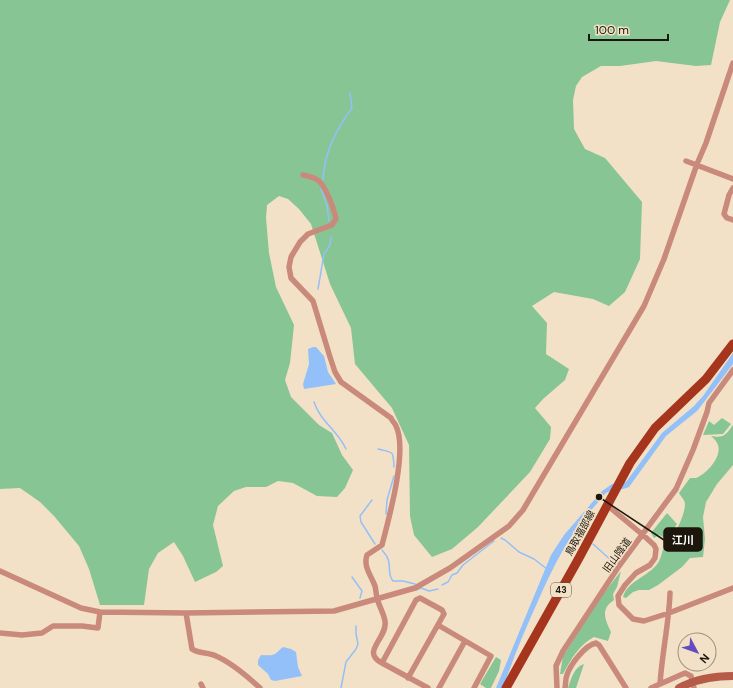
<svg xmlns="http://www.w3.org/2000/svg" width="733" height="688" font-family="'DM Sans','Noto Sans JP',sans-serif">
	<style>
		.green { fill: #87c594 }
		.water { fill: #93c0f9 }
		.lines { fill: none; stroke-linecap: round; stroke-linejoin: round }
		.stream { stroke: #93c0f9; stroke-width: 1.5 }
		.street { stroke: #c98a7b; stroke-width: 5.5 }
		.secondary { stroke: #b65b47; stroke-width: 8 }
		.primary { stroke: #a6351d; stroke-width: 9 }
		.labels { text-anchor: middle; dominant-baseline: central; stroke-width: 3.5; stroke-linejoin: round; paint-order: stroke }
		.shield { fill: #f2e1c7; stroke: #5c5345; stroke-width: 1 }
		.shield-label { font-size: 9px; font-weight: bold; fill: #1c160d }
		.street-label { font-size: 10px; fill: #1c160d; stroke: #f2e1c7 }
		.leader { fill: none; stroke: #1c160d; stroke-width: 1.5 }
		.callout-dot { fill: #1c160d; stroke: #f2e1c7; stroke-width: 1.5 }
		.callout { fill: #1c160d; stroke: #1c160d; stroke-width: 1.5 }
		.callout-label { font-size: 11px; text-anchor: middle; font-weight: bold; fill: #fff }
	</style>
	<rect width="100%" height="100%" fill="#f2e1c7"/>
	<path class="green" d="M 0,0 L 730,0 L 720,22 L 711,65 L 696,66 L 656,61 L 620,66 L 601,66 L 582,77 L 576,86 L 573,100 L 574,129 L 585,149 L 605,158 L 642,202 L 640,259 L 625,292 L 609,306 L 593,299 L 554,292 L 532,306 L 547,323 L 546,354 L 569,369 L 565,380 L 543,399 L 535,408 L 551,427 L 550,439 L 530,472 L 478,527 L 452,549 L 432,557 L 414,535 L 410,516 L 409,445 L 392,408 L 355,364 L 351,328 L 330,284 L 311,224 L 299,209 L 288,199 L 279,196 L 267,205 L 266,218 L 269,253 L 276,287 L 294,325 L 290,363 L 285,380 L 291,397 L 319,425 L 332,433 L 342,455 L 353,470 L 345,488 L 337,497 L 317,496 L 293,483 L 278,481 L 266,487 L 246,487 L 234,491 L 218,506 L 213,525 L 223,566 L 216,572 L 195,582 L 183,556 L 174,542 L 158,553 L 149,569 L 144,605 L 100,605 L 89,569 L 79,546 L 54,516 L 40,502 L 20,488 L 0,489 Z
		M 722,418 L 731,424 L 723,434 L 703,435 L 709,421 L 714,425 Z
		M 733,425 L 733,465 L 717,484 L 706,502 L 703,517 L 705,539 L 703,557 L 690,558 L 682,567 L 658,585 L 649,590 L 639,590 L 633,592 L 626,598 L 623,597 C 628,580 648,577 658,563 C 662,557 662,548 666,543 C 668,540 670,538 672,536 C 678,529 685,513 685,504 C 685,500 681,497 679,493 L 690,478 C 691,478 695,478 696,478 C 707,474 724,455 717,443 C 716,440 713,438 711,436 C 724,438 725,436 733,425 Z
		M 667,513 L 677,524 L 667,539 L 659,535 L 654,538 L 651,533 Z
		M 621,571 L 617,587 L 613,594 L 614,600 C 600,609 605,620 611,632 L 608,641 L 594,637 C 579,645 571,659 563,674 L 560,674 L 563,656 L 600,598 Z
		M 496,657 L 501,660 L 499,671 L 491,688 L 486,688 L 480,684 Z
		M 584,664 L 576,688 L 568,688 C 571,679 574,667 584,664 Z"/>
	<path class="water" d="M 313,347 L 316,347 L 324,356 L 328,372 L 336,384 L 304,389 L 303,384 L 309,364 L 308,349 Z
		M 733,353 L 733,364 L 701,406 L 697,411 L 666,436 L 629,487 C 623,490 612,489 606,493 C 601,497 598,503 594,507 C 569,534 553,567 538,601 C 526,628 514,655 505,683 L 502,688 L 496,688 L 551,555 L 564,535 L 602,491 L 612,484 L 626,482 L 662,433 L 694,406 L 703,396 Z
		M 283,647 L 291,649 L 296,652 L 298,667 L 302,676 L 275,681 L 271,680 L 268,674 L 258,665 L 258,660 L 261,655 C 266,655 271,656 275,654 C 278,652 280,649 283,647 Z"/>
	<g class="lines">
		<path class="stream" d="M 323,180 C 324,158 333,136 345,118 C 347,114 350,112 352,108 L 350,93
			M 321,189 L 327,205 L 329,221
			M 318,289 L 324,254 L 330,245 L 331,237
			M 314,402 C 320,421 338,431 346,449
			M 378,449 C 394,453 393,450 394,467
			M 372,500 L 360,516 L 361,522 L 375,544
			M 386,514 L 387,500 L 394,476
			M 578,533 L 585,538
			M 501,538 L 505,540 L 519,552 L 534,559 L 547,569
			M 593,544 L 613,562 L 626,542
			M 382,550 C 395,564 385,571 393,581 L 403,581 L 415,584
			M 352,577 L 362,591 L 360,598
			M 442,585 L 448,582 L 452,575 L 457,573 L 463,565 L 494,541
			M 416,590 L 421,588 L 429,591 L 438,589
			M 341,688 L 346,662 L 356,649 L 358,644 L 356,634 L 356,626"/>
		<path class="street" d="M 686,161 L 733,179
			M 303,175 C 308,176 312,177 316,179 C 325,183 334,209 336,219 L 332,225 L 308,234 L 300,242 L 291,257 L 289,267 L 291,278 L 313,301 L 330,357 L 335,372 L 341,382 L 391,418 C 392,421 395,423 396,426 C 408,450 389,518 382,545 L 367,555 C 363,567 371,575 375,586 C 376,590 376,594 377,598 C 379,606 384,614 385,621 C 388,638 360,652 382,663
			M 733,188 L 729,195 L 724,214 L 727,218 L 733,220
			M 608,506 L 643,535 L 654,545 L 656,549 L 655,558 L 650,565 L 636,573 L 625,585 L 618,596 L 619,605 L 633,619 L 644,621 L 669,613 L 733,588
			M 0,571 L 81,608 L 100,612 L 186,613 L 334,611 L 415,588 L 450,568 L 509,526 L 523,510 L 644,306 L 664,259 L 697,164 L 706,143 L 733,63
			M 186,613 L 192,649 C 199,654 208,652 216,656 C 232,663 247,676 260,688
			M 438,625 L 491,656 L 474,688
			M 0,633 L 22,635 L 42,633 L 53,626 L 82,626 L 98,628 L 100,612
			M 408,678 L 444,614 L 442,610 L 420,598 L 416,600 L 382,663 L 428,688
			M 201,684 L 203,688
			M 660,684 C 662,653 669,623 670,593
			M 439,688 L 465,641
			M 557,688 L 556,666 L 563,651 L 619,566 L 676,489 L 693,450 L 707,412 L 709,403 L 733,370
			M 565,688 C 566,684 565,679 567,675 C 570,665 585,645 596,643 L 599,645 L 626,688
			M 651,688 L 685,673 L 691,676 L 694,688"/>
		<path class="secondary" d="M 679,688 C 696,679 714,676 733,676"/>
		<path class="primary" d="M 506,688 L 579,558 L 630,463 L 655,428 L 706,379 L 733,344"/>
	</g>
	<g class="labels">
		<rect class="shield" x="551" y="583" width="20" height="14" rx="3"/>
		<g class="shield-label">
			<text x="561" y="590">43</text>
		</g>
		<g class="street-label">
			<text transform="translate(580 533) rotate(-61)">鳥取福部線</text>
			<text transform="translate(617 555) rotate(-54)">旧山陰道</text>
		</g>
	</g>
	<path class="leader" d="M599 497L664 540"/>
	<circle class="callout-dot" cx="599" cy="497" r="4"/>
	<rect class="callout" x="664" y="528" width="38" height="23" rx="4"/>
	<g class="callout-label">
		<text x="683" y="544">江川</text>
	</g>
	<g transform="translate(697 652) rotate(131)"><circle r="19" fill="#f2e1c7" stroke="#9c907d"/>
	<path d="M0-3L7 15L0 10L-7 15Z" fill="#614ac2"/>
	<text y="-6" font-size="11" font-weight="bold" text-anchor="middle" fill="#1c160d">N</text>
	</g>
	<path d="M589 34v6h79v-6" fill="none" stroke="#1c160d" stroke-width="2"/>
	<text x="595" y="34" font-size="12" fill="#1c160d" stroke="#f2e1c7" stroke-width="3" paint-order="stroke">100 m</text>
</svg>
